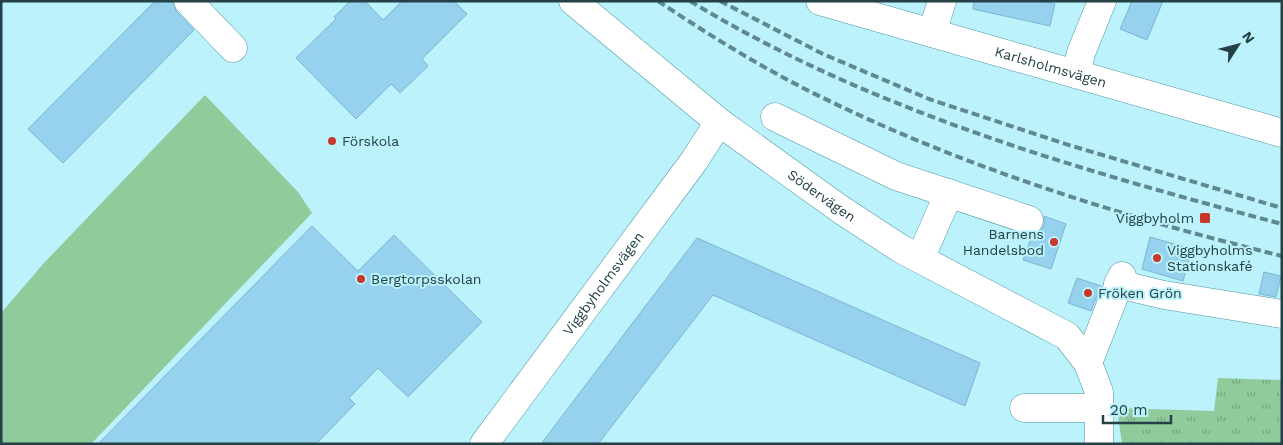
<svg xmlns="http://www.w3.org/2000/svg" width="1283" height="445" font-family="'Work Sans',sans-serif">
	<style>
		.green { fill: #90cb9b }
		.park { fill: url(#park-tufts) }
		.building { fill: #96d1ee; stroke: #7cb6d2 }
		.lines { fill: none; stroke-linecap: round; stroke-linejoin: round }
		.minor-casing { stroke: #5096a2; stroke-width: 29 }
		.minor { stroke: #fff; stroke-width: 28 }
		.rail { stroke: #60888f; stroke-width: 4; stroke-dasharray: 8 4; stroke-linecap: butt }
		.poi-dot { fill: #c5382a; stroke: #bbf2fc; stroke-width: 2 }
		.labels { text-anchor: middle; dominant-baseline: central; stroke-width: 4; stroke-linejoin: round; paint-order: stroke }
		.street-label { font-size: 14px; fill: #234146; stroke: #bbf2fc }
		.poi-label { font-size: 14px; fill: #234146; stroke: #bbf2fc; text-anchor: start }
	</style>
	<defs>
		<pattern id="park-tufts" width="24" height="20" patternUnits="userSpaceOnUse" patternTransform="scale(1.25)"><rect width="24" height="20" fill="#90cb9b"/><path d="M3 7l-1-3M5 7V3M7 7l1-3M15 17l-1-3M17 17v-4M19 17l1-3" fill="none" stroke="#75a680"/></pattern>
	</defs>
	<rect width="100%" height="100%" fill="#bbf2fc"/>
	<path class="green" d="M 205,95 L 298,192 L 312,213 L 91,444 L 1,444 L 1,313 L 44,263 Z"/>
	<path class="park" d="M 1218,378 L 1282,380 L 1282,444 L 1122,444 L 1117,408 L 1214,411 Z"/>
	<path class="building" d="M 155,1 L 173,1 L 176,11 L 194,30 L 63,163 L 28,129 Z
		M 350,1 L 365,1 L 383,20 L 402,1 L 454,1 L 467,14 L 422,59 L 428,66 L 400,93 L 391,84 L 356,119 L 296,58 L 336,19 L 334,17 Z
		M 974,1 L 1043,1 L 1055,4 L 1050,26 L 973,9 Z
		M 1132,1 L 1163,1 L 1147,40 L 1120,29 Z
		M 1044,216 L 1066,224 L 1051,269 L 1023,260 L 1032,235 L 1039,232 L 1044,225 Z
		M 312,226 L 358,271 L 394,235 L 482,322 L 408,397 L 378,368 L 349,398 L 355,404 L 316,444 L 98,444 Z
		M 1150,237 L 1192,249 L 1183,281 L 1142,269 Z
		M 697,238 L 980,363 L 965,406 L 713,295 L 598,444 L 541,444 Z
		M 1264,272 L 1281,276 L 1276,297 L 1259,294 Z
		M 1077,278 L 1101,286 L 1091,311 L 1068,303 Z"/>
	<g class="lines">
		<defs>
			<g id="minor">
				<path d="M 188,1 L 233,48"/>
				<path id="s1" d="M 573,1 L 719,122 L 840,209 L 901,249 L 1067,336 L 1088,363 L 1099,392 L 1099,444"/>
				<path id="s2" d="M 820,1 L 1282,133"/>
				<path d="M 932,33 L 942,1"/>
				<path d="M 1076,74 L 1081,53 L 1102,1"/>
				<path d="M 775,117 L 896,176 L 1029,220"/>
				<path d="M 920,259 L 949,193"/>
				<path d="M 1118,284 L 1164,295 L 1282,314"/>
				<path d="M 1088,363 L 1122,276"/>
				<path d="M 1024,408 L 1100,408"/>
				<path id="s3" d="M 484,444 L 694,161 L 719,122"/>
			</g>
		</defs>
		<use href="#minor" class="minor-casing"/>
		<use href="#minor" class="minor"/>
		<path class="rail" d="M 658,1 C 706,33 756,64 807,90 C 958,166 1119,216 1282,256
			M 690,1 C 871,111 1079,170 1282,224
			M 720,1 L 823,54 L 929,99 L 1072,146 L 1282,208"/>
	</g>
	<g class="poi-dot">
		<circle cx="332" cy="141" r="5"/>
		<rect x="1199" y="212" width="12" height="12" rx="2.5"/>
		<circle cx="1054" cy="242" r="5"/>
		<circle cx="1157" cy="258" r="5"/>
		<circle cx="361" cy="279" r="5"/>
		<circle cx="1088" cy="293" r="5"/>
	</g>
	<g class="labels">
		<g class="street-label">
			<text stroke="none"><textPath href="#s2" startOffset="240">Karlsholmsvägen</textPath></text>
			<text stroke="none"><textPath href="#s1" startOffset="316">Södervägen</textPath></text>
			<text stroke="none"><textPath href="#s3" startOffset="200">Viggbyholmsvägen</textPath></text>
		</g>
		<g class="poi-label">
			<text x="342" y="141">Förskola</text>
			<text x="1194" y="218" text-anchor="end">Viggbyholm</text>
			<text x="1044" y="234" text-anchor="end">Barnens<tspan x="1044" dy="16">Handelsbod</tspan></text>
			<text x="1167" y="250">Viggbyholms<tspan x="1167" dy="16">Stationskafé</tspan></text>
			<text x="371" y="279">Bergtorpsskolan</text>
			<text x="1098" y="293">Fröken Grön</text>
		</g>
	</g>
	<rect width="1283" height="445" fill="none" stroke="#234146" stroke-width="5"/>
	<g transform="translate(1238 45) rotate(54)" stroke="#bbf2fc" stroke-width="4" paint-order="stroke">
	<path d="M0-4L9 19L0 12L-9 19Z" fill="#234146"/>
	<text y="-8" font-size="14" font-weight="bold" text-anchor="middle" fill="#234146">N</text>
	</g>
	<path d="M1103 415v8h68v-8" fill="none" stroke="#234146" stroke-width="2.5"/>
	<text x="1110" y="415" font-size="15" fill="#234146" stroke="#bbf2fc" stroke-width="4" paint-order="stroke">20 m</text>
</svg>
